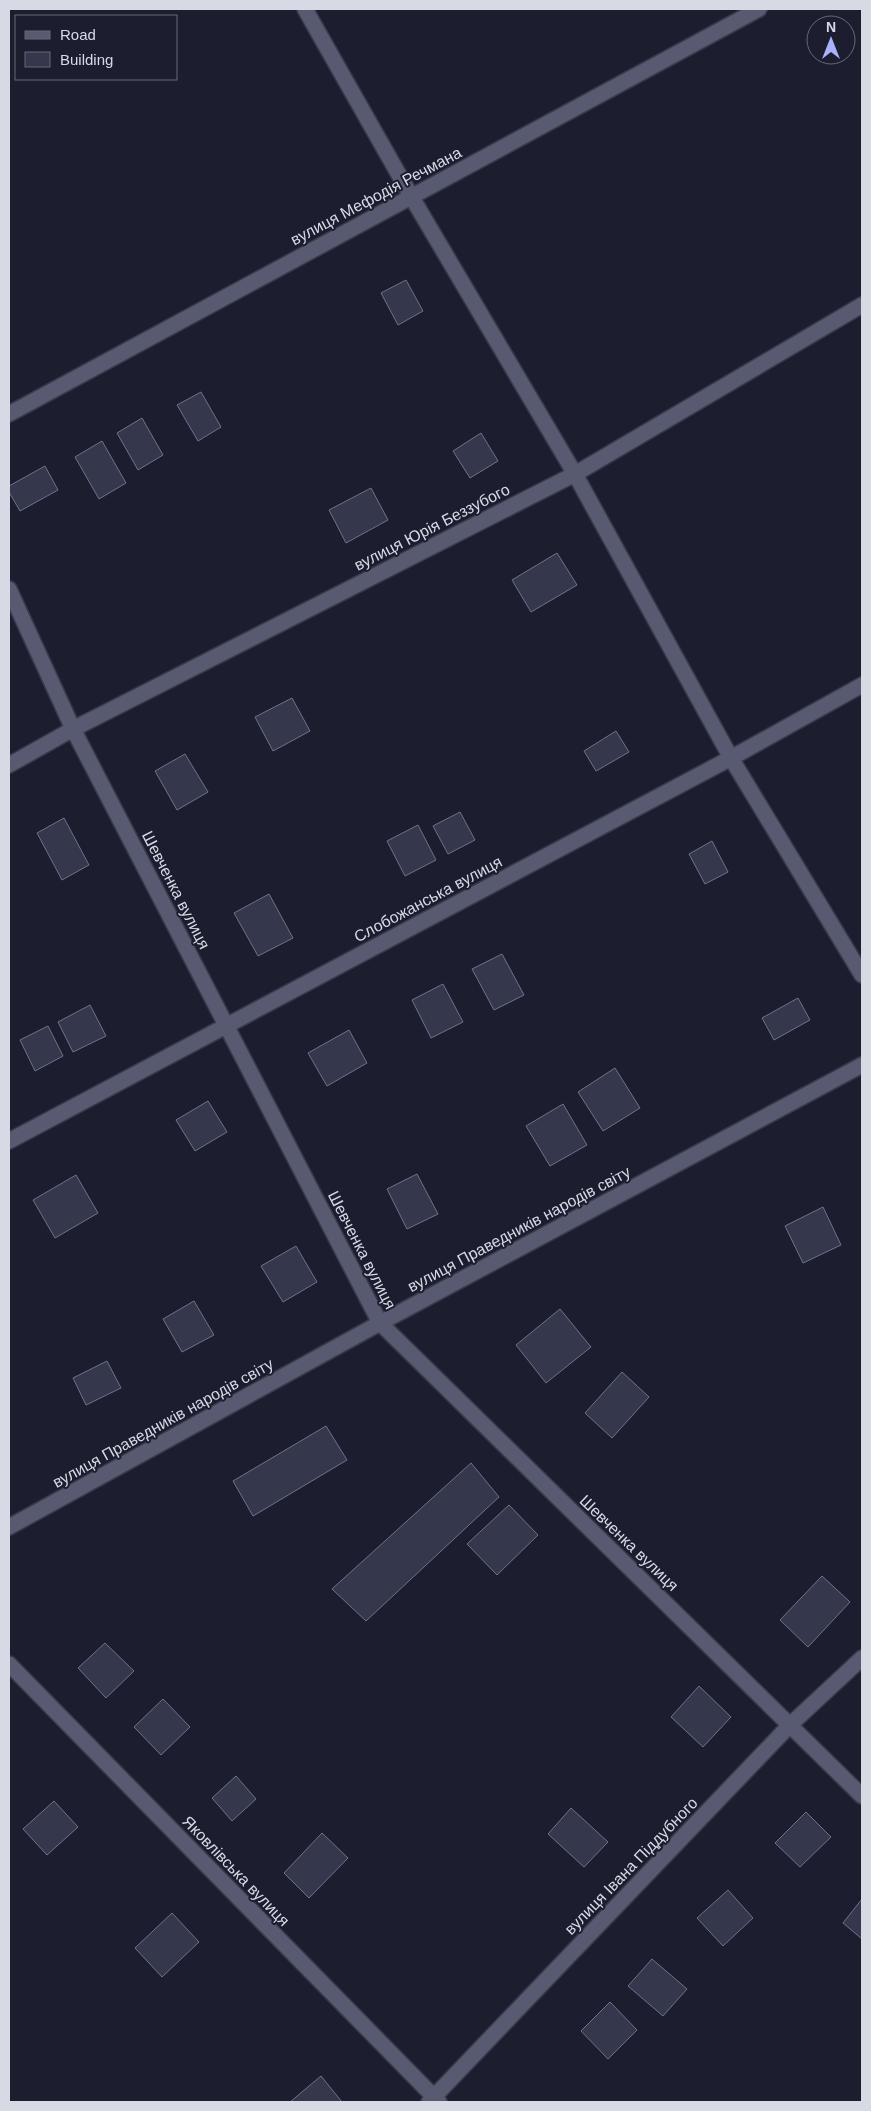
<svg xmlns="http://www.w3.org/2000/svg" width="871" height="2111" font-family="Arial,sans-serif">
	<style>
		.building { fill: #35384c; stroke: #6f7389 }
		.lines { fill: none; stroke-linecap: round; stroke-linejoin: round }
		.minor-casing { stroke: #393948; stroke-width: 18 }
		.minor { stroke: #575a70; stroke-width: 15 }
		.labels { text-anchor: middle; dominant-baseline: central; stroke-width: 4; stroke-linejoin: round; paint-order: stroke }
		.street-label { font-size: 16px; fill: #d7d9e5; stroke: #1c1e30 }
	</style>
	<rect width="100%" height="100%" fill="#1c1e30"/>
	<path class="building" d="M 406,280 L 423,311 L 398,325 L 381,293 Z
		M 201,392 L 221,427 L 198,441 L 177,405 Z
		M 142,418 L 163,455 L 138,470 L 117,433 Z
		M 481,433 L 498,461 L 470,478 L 453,451 Z
		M 102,441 L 126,483 L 99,499 L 75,457 Z
		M 45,466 L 58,490 L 20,511 L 9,492 L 9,486 Z
		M 371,488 L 388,520 L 346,543 L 329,510 Z
		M 557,553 L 577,585 L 531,612 L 512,580 Z
		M 292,698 L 310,731 L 273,751 L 255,717 Z
		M 616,731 L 629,752 L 596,771 L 584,751 Z
		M 185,754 L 208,792 L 177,810 L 155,771 Z
		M 460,812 L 475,840 L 448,854 L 433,826 Z
		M 64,818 L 89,865 L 62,880 L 37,833 Z
		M 418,825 L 436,860 L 405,876 L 387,841 Z
		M 712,841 L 728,872 L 705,884 L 689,854 Z
		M 269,894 L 293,938 L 258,956 L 234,913 Z
		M 502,954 L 524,995 L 494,1010 L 472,969 Z
		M 443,984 L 463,1022 L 431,1038 L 412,1000 Z
		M 798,998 L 810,1020 L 774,1040 L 762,1018 Z
		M 90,1005 L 106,1036 L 73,1052 L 58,1022 Z
		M 48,1026 L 63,1056 L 35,1071 L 20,1040 Z
		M 349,1030 L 367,1063 L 327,1086 L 308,1053 Z
		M 615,1068 L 640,1108 L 603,1131 L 578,1092 Z
		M 208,1101 L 227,1132 L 195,1151 L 176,1120 Z
		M 563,1104 L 587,1145 L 550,1166 L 526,1126 Z
		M 417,1174 L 438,1214 L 407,1229 L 387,1189 Z
		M 76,1175 L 98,1213 L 55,1238 L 33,1200 Z
		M 823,1207 L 841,1245 L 803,1263 L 785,1226 Z
		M 296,1246 L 317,1282 L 283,1302 L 261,1266 Z
		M 194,1301 L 214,1335 L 182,1352 L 163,1319 Z
		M 560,1309 L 591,1347 L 546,1383 L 516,1345 Z
		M 107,1361 L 121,1388 L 86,1405 L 73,1378 Z
		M 622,1372 L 649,1397 L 612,1438 L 585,1413 Z
		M 326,1426 L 347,1460 L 253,1516 L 233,1481 Z
		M 471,1463 L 499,1497 L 366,1621 L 332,1589 Z
		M 509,1505 L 538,1535 L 497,1575 L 467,1544 Z
		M 822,1576 L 850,1602 L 808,1647 L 780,1620 Z
		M 105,1643 L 134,1671 L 106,1698 L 78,1668 Z
		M 699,1686 L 731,1717 L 703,1747 L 671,1717 Z
		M 163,1699 L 190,1727 L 161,1755 L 134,1727 Z
		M 236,1776 L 256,1799 L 232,1821 L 212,1798 Z
		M 54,1801 L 78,1827 L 47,1855 L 23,1829 Z
		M 571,1808 L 608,1842 L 584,1867 L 548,1834 Z
		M 806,1812 L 831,1837 L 800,1867 L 775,1843 Z
		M 322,1833 L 348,1858 L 309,1898 L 284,1873 Z
		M 728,1890 L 753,1918 L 723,1946 L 697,1918 Z
		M 862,1899 L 862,1939 L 843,1923 Z
		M 172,1913 L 199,1942 L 162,1977 L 135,1948 Z
		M 652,1959 L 687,1989 L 663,2016 L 628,1986 Z
		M 610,2002 L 637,2030 L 608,2059 L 581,2031 Z
		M 321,2076 L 342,2102 L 290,2102 Z"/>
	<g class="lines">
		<defs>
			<path id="minor" d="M 305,9 L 411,196 L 575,474 L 731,758 L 862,975
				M 9,414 L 759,9
				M 9,589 L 73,729 L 380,1323 L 862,1796
				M 9,765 L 73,729 L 575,474 L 862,305
				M 9,1141 L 731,758 L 862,685
				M 9,1527 L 380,1323 L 862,1065
				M 9,1664 L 439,2102
				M 429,2102 L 790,1725 L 862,1658"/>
		</defs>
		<use href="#minor" class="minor-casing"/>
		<use href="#minor" class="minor"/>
	</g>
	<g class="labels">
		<g class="street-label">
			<text transform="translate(376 196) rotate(-28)">вулиця Мефодія Речмана</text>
			<text transform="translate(432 527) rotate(-27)">вулиця Юрія Беззубого</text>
			<text transform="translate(176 890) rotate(63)">Шевченка вулиця</text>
			<text transform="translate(428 899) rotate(-28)">Слобожанська вулиця</text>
			<text transform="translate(519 1229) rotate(-28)">вулиця Праведників народів світу</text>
			<text transform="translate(362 1250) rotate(63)">Шевченка вулиця</text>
			<text transform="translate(163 1423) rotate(-29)">вулиця Праведників народів світу</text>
			<text transform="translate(629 1543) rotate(44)">Шевченка вулиця</text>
			<text transform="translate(631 1866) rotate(-46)">вулиця Івана Піддубного</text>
			<text transform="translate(236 1871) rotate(46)">Яковлівська вулиця</text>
		</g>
	</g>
	<rect width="871" height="2111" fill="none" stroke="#d7d9e5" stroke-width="20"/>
	<rect x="15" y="15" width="162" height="65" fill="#1c1e30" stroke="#676978"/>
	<rect x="25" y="31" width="25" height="8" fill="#575a70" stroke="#676978"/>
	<text x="60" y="40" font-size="15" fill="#d7d9e5">Road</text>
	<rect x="25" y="52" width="25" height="15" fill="#35384c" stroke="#676978"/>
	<text x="60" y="65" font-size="15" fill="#d7d9e5">Building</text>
	<g transform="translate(831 40)"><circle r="24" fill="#1c1e30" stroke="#676978"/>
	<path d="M0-4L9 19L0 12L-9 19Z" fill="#a7b1fc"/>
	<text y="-8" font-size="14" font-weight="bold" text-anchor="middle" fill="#d7d9e5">N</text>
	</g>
</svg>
